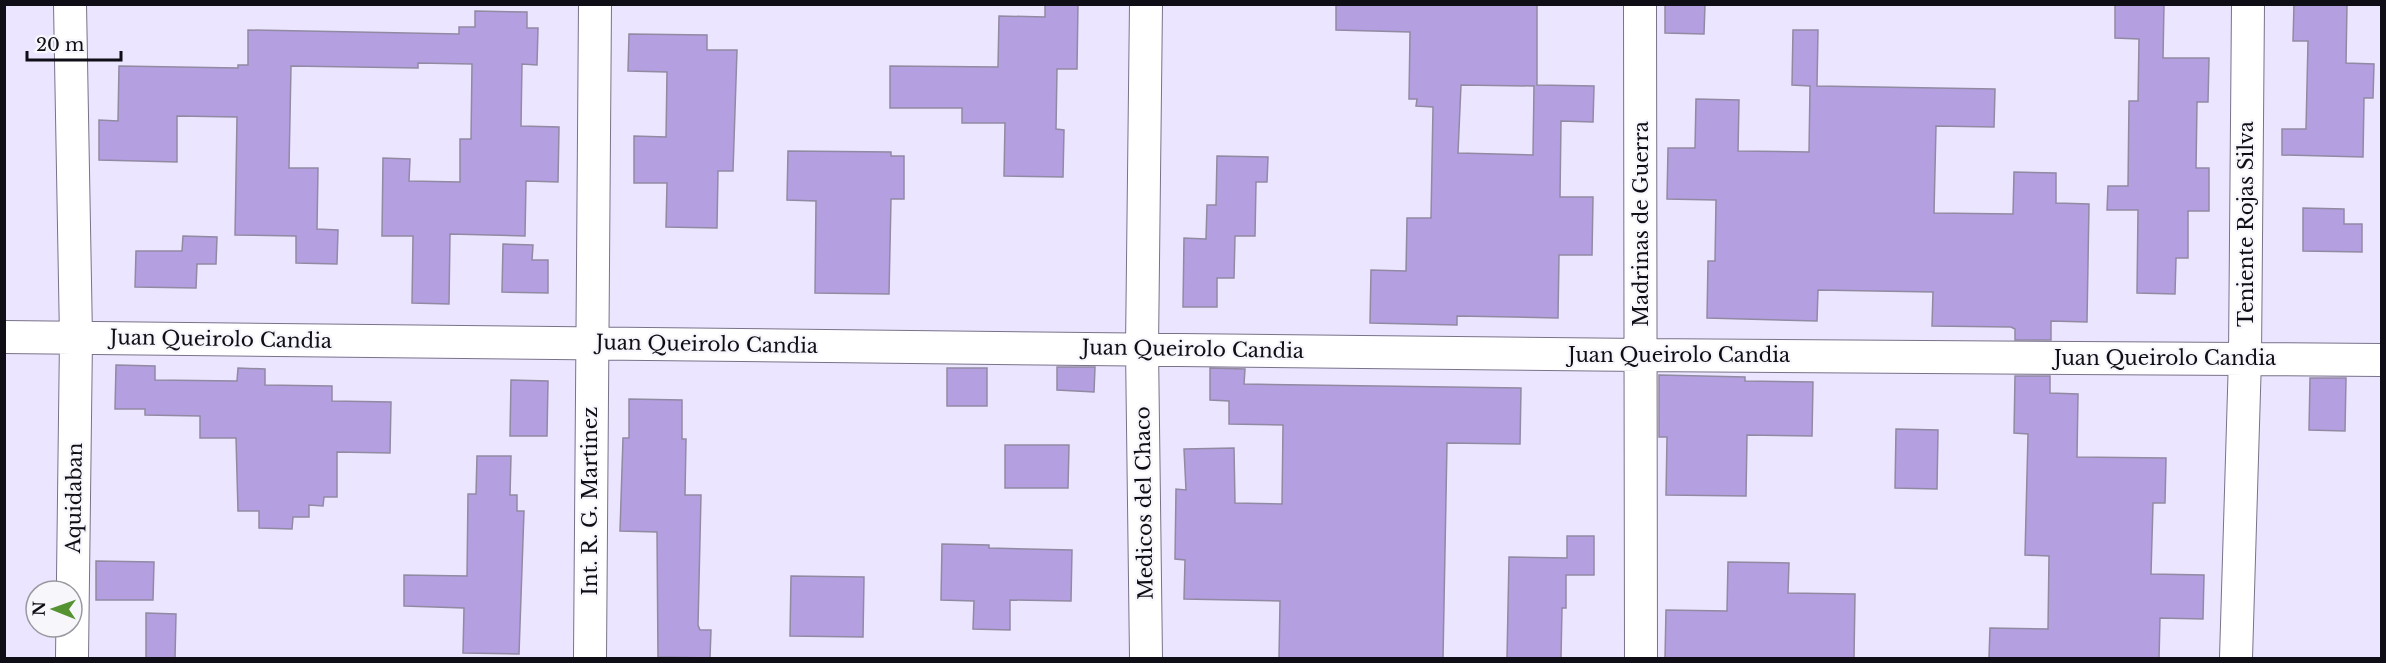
<svg xmlns="http://www.w3.org/2000/svg" width="2386" height="663" font-family="'Libre Baskerville',serif">
	<style>
		.building { fill: #b49fe1; stroke: #918aa2; stroke-width: 1.5; fill-rule: evenodd }
		.lines { fill: none; stroke-linecap: round; stroke-linejoin: round }
		.minor-casing { stroke: #797289; stroke-width: 34 }
		.minor { stroke: #fff; stroke-width: 32 }
		.labels { text-anchor: middle; dominant-baseline: central; stroke-width: 4.5; stroke-linejoin: round; paint-order: stroke }
		.street-label { font-size: 20px; fill: #0f0d15; stroke: #f7f6fb }
	</style>
	<rect width="100%" height="100%" fill="#ece5ff"/>
	<path class="building" d="M 1045,4 L 1078,4 L 1077,69 L 1057,69 L 1056,129 L 1064,130 L 1063,177 L 1004,176 L 1005,123 L 962,123 L 962,108 L 890,108 L 890,66 L 998,67 L 999,16 L 1045,17 Z
		M 1336,4 L 1537,4 L 1537,85 L 1594,86 L 1593,122 L 1561,121 L 1560,197 L 1593,197 L 1592,255 L 1559,255 L 1558,318 L 1457,316 L 1457,325 L 1370,323 L 1371,270 L 1406,271 L 1407,218 L 1431,218 L 1433,107 L 1416,106 L 1417,99 L 1409,99 L 1410,32 L 1336,30 ZM 1461,85 L 1534,86 L 1533,155 L 1458,153 Z
		M 1665,4 L 1705,4 L 1704,34 L 1665,33 Z
		M 2115,4 L 2164,4 L 2163,58 L 2209,58 L 2208,102 L 2197,102 L 2196,168 L 2209,168 L 2209,211 L 2188,211 L 2188,258 L 2176,258 L 2175,294 L 2137,293 L 2138,210 L 2107,210 L 2108,186 L 2128,186 L 2129,101 L 2138,101 L 2139,39 L 2115,38 Z
		M 2294,4 L 2347,4 L 2346,63 L 2374,64 L 2373,98 L 2364,98 L 2363,157 L 2282,155 L 2282,129 L 2306,129 L 2308,41 L 2293,41 Z
		M 475,11 L 527,12 L 527,28 L 538,28 L 537,65 L 522,64 L 521,126 L 559,127 L 558,182 L 526,181 L 525,236 L 450,234 L 449,304 L 412,303 L 413,236 L 382,236 L 383,158 L 410,159 L 409,181 L 460,182 L 460,139 L 471,139 L 472,64 L 418,63 L 418,68 L 291,66 L 289,168 L 318,168 L 317,229 L 338,230 L 337,264 L 296,263 L 296,236 L 235,235 L 237,117 L 177,116 L 177,162 L 99,160 L 99,120 L 118,121 L 119,66 L 238,68 L 238,65 L 248,65 L 248,30 L 459,34 L 459,27 L 475,27 Z
		M 1793,30 L 1818,30 L 1817,86 L 1995,89 L 1994,127 L 1936,126 L 1934,213 L 2013,214 L 2014,172 L 2056,173 L 2056,203 L 2089,204 L 2087,322 L 2051,321 L 2051,340 L 2015,340 L 2015,329 L 2011,327 L 1932,326 L 1933,292 L 1818,290 L 1817,321 L 1707,318 L 1708,261 L 1715,261 L 1716,200 L 1667,199 L 1668,148 L 1695,148 L 1696,99 L 1739,100 L 1738,151 L 1809,152 L 1810,86 L 1792,85 Z
		M 629,34 L 707,35 L 707,50 L 737,50 L 733,171 L 718,171 L 717,228 L 666,227 L 667,183 L 634,183 L 634,136 L 666,137 L 667,72 L 628,71 Z
		M 788,151 L 891,152 L 891,156 L 904,156 L 904,199 L 891,199 L 889,294 L 815,293 L 816,201 L 787,200 Z
		M 1217,156 L 1268,157 L 1267,182 L 1256,182 L 1255,236 L 1235,236 L 1234,278 L 1217,278 L 1217,307 L 1183,307 L 1184,238 L 1206,239 L 1207,205 L 1216,205 Z
		M 2303,208 L 2344,209 L 2344,224 L 2362,224 L 2362,252 L 2303,251 Z
		M 183,236 L 217,237 L 216,264 L 197,264 L 196,288 L 135,287 L 136,251 L 182,251 Z
		M 503,244 L 533,245 L 532,260 L 548,260 L 548,293 L 502,292 Z
		M 116,365 L 155,366 L 155,380 L 237,381 L 238,368 L 265,369 L 265,385 L 332,386 L 332,401 L 391,402 L 390,453 L 337,452 L 337,497 L 324,497 L 323,506 L 309,505 L 309,517 L 293,517 L 292,529 L 259,528 L 259,511 L 238,511 L 236,438 L 200,438 L 200,416 L 145,415 L 145,409 L 115,409 Z
		M 1057,367 L 1095,367 L 1094,392 L 1057,390 Z
		M 947,368 L 987,368 L 987,406 L 947,406 Z
		M 1210,368 L 1245,369 L 1244,384 L 1521,388 L 1520,444 L 1447,443 L 1443,658 L 1279,658 L 1280,601 L 1184,599 L 1185,560 L 1175,559 L 1176,489 L 1186,490 L 1184,449 L 1234,448 L 1235,503 L 1282,504 L 1283,425 L 1229,424 L 1229,401 L 1210,400 Z
		M 1659,375 L 1745,377 L 1745,381 L 1813,382 L 1812,436 L 1747,435 L 1746,496 L 1666,495 L 1667,437 L 1659,437 Z
		M 2015,376 L 2050,376 L 2050,393 L 2078,394 L 2077,457 L 2166,458 L 2165,503 L 2153,503 L 2151,574 L 2204,575 L 2203,619 L 2160,618 L 2159,658 L 1989,658 L 1990,628 L 2048,629 L 2049,556 L 2025,555 L 2028,434 L 2014,433 Z
		M 2310,378 L 2346,378 L 2345,431 L 2309,430 Z
		M 511,380 L 548,381 L 547,436 L 510,436 Z
		M 629,399 L 682,400 L 682,439 L 686,439 L 685,495 L 701,495 L 698,625 L 700,630 L 711,630 L 710,658 L 658,657 L 657,532 L 620,531 L 623,438 L 629,438 Z
		M 1896,429 L 1938,430 L 1937,489 L 1895,488 Z
		M 1005,445 L 1069,445 L 1068,488 L 1005,488 Z
		M 477,456 L 511,456 L 510,495 L 517,495 L 517,511 L 524,511 L 519,654 L 463,653 L 464,608 L 404,606 L 404,575 L 467,576 L 468,494 L 476,494 Z
		M 1567,536 L 1594,536 L 1594,575 L 1566,575 L 1566,608 L 1562,608 L 1561,658 L 1507,658 L 1509,557 L 1567,558 Z
		M 942,544 L 989,545 L 989,548 L 1072,550 L 1071,601 L 1010,600 L 1010,630 L 973,629 L 974,601 L 941,600 Z
		M 96,561 L 154,562 L 153,600 L 96,600 Z
		M 1728,562 L 1789,563 L 1788,593 L 1855,594 L 1854,658 L 1665,658 L 1666,610 L 1727,611 Z
		M 791,576 L 864,577 L 863,637 L 790,636 Z
		M 146,613 L 176,614 L 175,658 L 146,658 Z"/>
	<g class="lines">
		<defs>
			<path id="minor" d="M 70,4 L 76,338 L 72,658
				M 1146,4 L 1142,348 L 1146,658
				M 1640,4 L 1641,658
				M 4,337 L 1641,355 L 2382,360
				M 590,658 L 595,4
				M 2236,658 L 2245,358 L 2248,4"/>
		</defs>
		<use href="#minor" class="minor-casing"/>
		<use href="#minor" class="minor"/>
	</g>
	<g class="labels">
		<g class="street-label">
			<text transform="translate(1641 224) rotate(-90)">Madrinas de Guerra</text>
			<text transform="translate(2246 224) rotate(-90)">Teniente Rojas Silva</text>
			<text transform="translate(221 339) rotate(1)">Juan Queirolo Candia</text>
			<text transform="translate(707 344) rotate(1)">Juan Queirolo Candia</text>
			<text transform="translate(1193 349) rotate(1)">Juan Queirolo Candia</text>
			<text x="1679" y="355">Juan Queirolo Candia</text>
			<text x="2165" y="358">Juan Queirolo Candia</text>
			<text transform="translate(74 498) rotate(-89)">Aquidaban</text>
			<text transform="translate(590 501) rotate(-90)">Int. R. G. Martinez</text>
			<text transform="translate(1144 503) rotate(-91)">Medicos del Chaco</text>
		</g>
	</g>
	<rect width="2386" height="663" fill="none" stroke="#0f0d15" stroke-width="12"/>
	<g transform="translate(54 609) rotate(271)"><circle r="28" fill="#f7f6fb" stroke="#9a999f" stroke-width="1.5"/>
	<path d="M0-4.5L10 22L0 15L-10 22Z" fill="#559232"/>
	<text y="-9" font-size="16" font-weight="bold" text-anchor="middle" fill="#0f0d15">N</text>
	</g>
	<path d="M27 51v9h94v-9" fill="none" stroke="#0f0d15" stroke-width="3"/>
	<text x="36" y="51" font-size="18" fill="#0f0d15" stroke="#f7f6fb" stroke-width="4.5" paint-order="stroke">20 m</text>
</svg>
